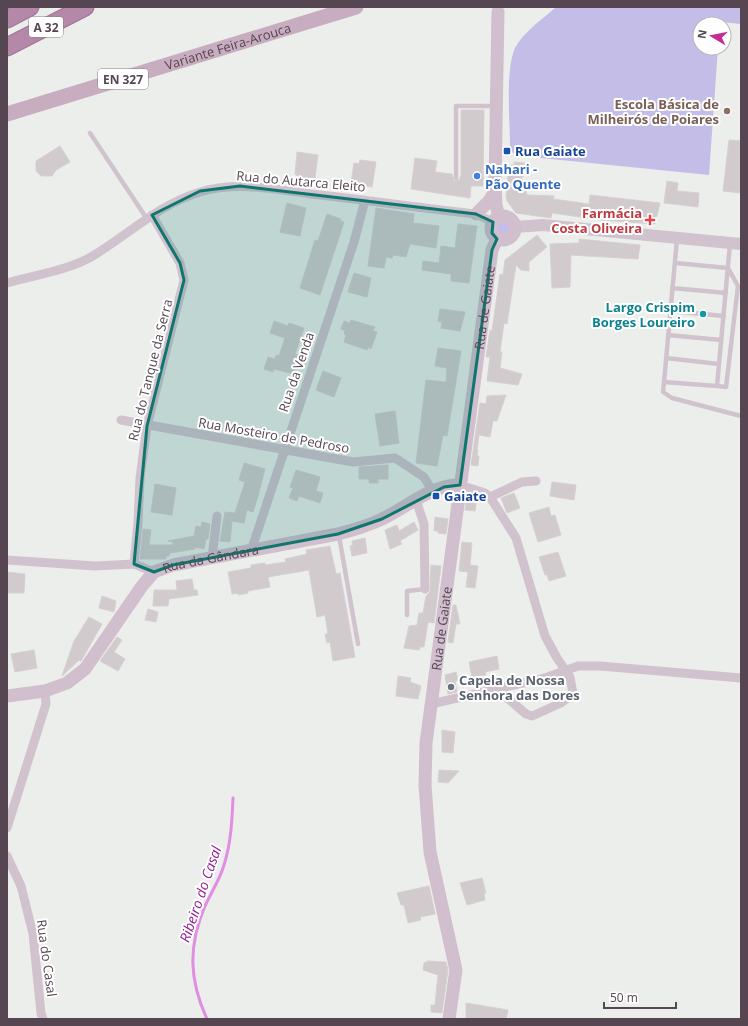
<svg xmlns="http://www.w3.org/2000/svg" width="748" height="1026" font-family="'Open Sans',sans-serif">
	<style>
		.green { fill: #c4bde8 }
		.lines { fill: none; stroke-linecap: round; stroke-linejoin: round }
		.stream { stroke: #e08ee1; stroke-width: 3 }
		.building { fill: #d2cbce; stroke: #d6d0d3 }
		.motorway-casing { stroke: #a17393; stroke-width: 19 }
		.service { stroke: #d1c3ce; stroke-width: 4.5 }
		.minor { stroke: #d1c3ce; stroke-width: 9 }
		.tertiary { stroke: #d1c3ce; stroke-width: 12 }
		.secondary { stroke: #d2bfcd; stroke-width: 13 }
		.primary { stroke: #c8adc0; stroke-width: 15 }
		.motorway { stroke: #b587a8; stroke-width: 17 }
		.marked { fill: #0f766e; fill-opacity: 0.2; stroke: #0f766e; stroke-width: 3; stroke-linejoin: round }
		.education-dot { fill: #8d6e63; stroke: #fff; stroke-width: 1.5 }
		.transit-dot { fill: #1a4fb4; stroke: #fff; stroke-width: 1.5 }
		.shop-dot { fill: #3f7fe0; stroke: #fff; stroke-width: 1.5 }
		.health-dot { fill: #e0444e; stroke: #fff; stroke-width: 1.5 }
		.culture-dot { fill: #0f9aa8; stroke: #fff; stroke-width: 1.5 }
		.worship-dot { fill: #6b7280; stroke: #fff; stroke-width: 1.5 }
		.labels { text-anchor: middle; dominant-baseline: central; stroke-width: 4; stroke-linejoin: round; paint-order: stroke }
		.shield { fill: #fff; stroke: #897e86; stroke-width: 1 }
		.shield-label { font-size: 12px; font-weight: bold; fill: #564652 }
		.street-label { font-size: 13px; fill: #564652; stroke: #fff }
		.education-label { font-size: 13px; font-weight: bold; fill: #785e54; stroke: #fff; text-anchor: end }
		.transit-label { font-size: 13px; font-weight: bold; fill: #164399; stroke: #fff; text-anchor: start }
		.shop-label { font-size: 13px; font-weight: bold; fill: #366cbe; stroke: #fff; text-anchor: start }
		.health-label { font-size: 13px; font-weight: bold; fill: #be3a42; stroke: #fff; text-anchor: end }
		.culture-label { font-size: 13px; font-weight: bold; fill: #0d838f; stroke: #fff; text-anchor: end }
		.worship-label { font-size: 13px; font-weight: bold; fill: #5b616d; stroke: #fff; text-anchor: start }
		.water-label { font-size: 14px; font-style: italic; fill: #931b94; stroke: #fff }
	</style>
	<rect width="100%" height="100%" fill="#eceeeb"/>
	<path class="green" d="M 556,7 L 741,7 L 741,24 L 721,22 L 720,24 L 700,24 L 700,48 L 718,48 L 709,175 L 521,156 L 513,153 L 510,145 C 510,119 505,71 515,48 C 523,32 543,19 556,7 Z
		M495 228a8 8 0 1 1 16 0a8 8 0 1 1-16 0Z"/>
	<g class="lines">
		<path class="stream" d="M 207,1019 C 189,980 188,946 205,906 C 211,893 220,879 224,865 C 231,843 232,821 233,798"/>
	</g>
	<path class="building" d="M 461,110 L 484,110 L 483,186 L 471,186 L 470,198 L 411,189 L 415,158 L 437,161 L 435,172 L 452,174 L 454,181 L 459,180 L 461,175 Z
		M 729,140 L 741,141 L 741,193 L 723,191 Z
		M 60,146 L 70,162 L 56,170 L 52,176 L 41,176 L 36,171 L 36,161 Z
		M 297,152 L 318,155 L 315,178 L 300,178 L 295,174 Z
		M 360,160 L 376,162 L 372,187 L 351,183 L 354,163 L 359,164 Z
		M 514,162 L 525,163 L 523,177 L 521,176 L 527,195 L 554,196 L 553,199 L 589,204 L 590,195 L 660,203 L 655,224 L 601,220 L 552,213 L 551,218 L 516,213 L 507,201 L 506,196 L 508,175 L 510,175 L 511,165 L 514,165 Z
		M 667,181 L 678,183 L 677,191 L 699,193 L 698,207 L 664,203 Z
		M 287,203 L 306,208 L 300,236 L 280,232 Z
		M 376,208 L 414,214 L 413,223 L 439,226 L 436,248 L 410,244 L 406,257 L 393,255 L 392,258 L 386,257 L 384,268 L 368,266 Z
		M 327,214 L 341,219 L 340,221 L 344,222 L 320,295 L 300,288 L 315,240 L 318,241 Z
		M 458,224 L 477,226 L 469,283 L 451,281 L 451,274 L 422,270 L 423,261 L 439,263 L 441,246 L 455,248 Z
		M 537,235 L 547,247 L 529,262 L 529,271 L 521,270 L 516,265 L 507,324 L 504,323 L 500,352 L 502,352 L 500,368 L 522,374 L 518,385 L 487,381 L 490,357 L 486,357 L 490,330 L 492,331 L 500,274 L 503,275 L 505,260 Z
		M 579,239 L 640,245 L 638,259 L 571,255 L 570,287 L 552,288 L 550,244 L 579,243 Z
		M 354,273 L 371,278 L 367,297 L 348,292 Z
		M 440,309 L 465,312 L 460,331 L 441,328 L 442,322 L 438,321 Z
		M 351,320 L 375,327 L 373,331 L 377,332 L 371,349 L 368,347 L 367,350 L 344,342 L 346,335 L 344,334 L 345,331 L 341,329 L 344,321 L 350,323 Z
		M 274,321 L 288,326 L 289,323 L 304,328 L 295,354 L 300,356 L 294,374 L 274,369 L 273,372 L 264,369 L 268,357 L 275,359 L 276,355 L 279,356 L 285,338 L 270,333 Z
		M 438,348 L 461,351 L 447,436 L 443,435 L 437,466 L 416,463 L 426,380 L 446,382 L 447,368 L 435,366 Z
		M 323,371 L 341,378 L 334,397 L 316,390 Z
		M 506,395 L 497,421 L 493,421 L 490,437 L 479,435 L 477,450 L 478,450 L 477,456 L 479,456 L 478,466 L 471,465 L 480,403 L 486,404 L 487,396 Z
		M 395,411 L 399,443 L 380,446 L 375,414 Z
		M 244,463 L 265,469 L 258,496 L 253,512 L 247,510 L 244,523 L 232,521 L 230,542 L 220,541 L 225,512 L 235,513 L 245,482 L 239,480 Z
		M 388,465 L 388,479 L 378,479 L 378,483 L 369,483 L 369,479 L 359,479 L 359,467 Z
		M 296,470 L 320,477 L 316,491 L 323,493 L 320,503 L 299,496 L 297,501 L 289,498 L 293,488 L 290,487 Z
		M 552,482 L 576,485 L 574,500 L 550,496 Z
		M 155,484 L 176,488 L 172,515 L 151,512 Z
		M 514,493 L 520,508 L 507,513 L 501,498 Z
		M 467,494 L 477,497 L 475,511 L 465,510 Z
		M 549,507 L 551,516 L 555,515 L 561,535 L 538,542 L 529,513 Z
		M 435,517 L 448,519 L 446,534 L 438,533 L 438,531 L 434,531 Z
		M 202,522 L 210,524 L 208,539 L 206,539 L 204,549 L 195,547 L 195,549 L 170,553 L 169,556 L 166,556 L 166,559 L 140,559 L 143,529 L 151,530 L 149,545 L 173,545 L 173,542 L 168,541 L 194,536 L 196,526 L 201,527 Z
		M 414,522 L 418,530 L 400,541 L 402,544 L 390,549 L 385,530 L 397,525 L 399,531 Z
		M 365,538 L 367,553 L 352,556 L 350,546 L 353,545 L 352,541 Z
		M 462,542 L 472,543 L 470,565 L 478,566 L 475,588 L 466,587 L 468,572 L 459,571 Z
		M 330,546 L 336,574 L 340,573 L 355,657 L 333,661 L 330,642 L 327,643 L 325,634 L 328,634 L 325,615 L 317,617 L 309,570 L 268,577 L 270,587 L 248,591 L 248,593 L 238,595 L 238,593 L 232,594 L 228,572 L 251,568 L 251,565 L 265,563 L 265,565 L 286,562 L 285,559 L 307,554 L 306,550 Z
		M 558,552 L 566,576 L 549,581 L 547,575 L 545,575 L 539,557 Z
		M 431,565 L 441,566 L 434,623 L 428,622 L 424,647 L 420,647 L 419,650 L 404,648 L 409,626 L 417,625 L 419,613 L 423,613 L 426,596 L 430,592 Z
		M 7,572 L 25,574 L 24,593 L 7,593 Z
		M 192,579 L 194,590 L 197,590 L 198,595 L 169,599 L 168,606 L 153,606 L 154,590 L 177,590 L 176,581 Z
		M 102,596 L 116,601 L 114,612 L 99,608 Z
		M 453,605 L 456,605 L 460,624 L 456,624 L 453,643 L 448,642 Z
		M 148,609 L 158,612 L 156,622 L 145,620 Z
		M 89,617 L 102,624 L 81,661 L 79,660 L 62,676 L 74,641 Z
		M 117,637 L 122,640 L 114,652 L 125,659 L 118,671 L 100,661 Z
		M 34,650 L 37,668 L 15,672 L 11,654 Z
		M 497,656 L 499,669 L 485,672 L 486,675 L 472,677 L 469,662 Z
		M 456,672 L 458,680 L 455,681 L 457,692 L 448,694 L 445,675 Z
		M 398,676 L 411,678 L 410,682 L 421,686 L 418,699 L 396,696 Z
		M 442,730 L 455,732 L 453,753 L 442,752 Z
		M 439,770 L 459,771 L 448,783 L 438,782 Z
		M 482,878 L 486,893 L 484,893 L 485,900 L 467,905 L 460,883 Z
		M 429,886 L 435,914 L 420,917 L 421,920 L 408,923 L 404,905 L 401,905 L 397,893 Z
		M 428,961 L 446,962 L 448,970 L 442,1013 L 431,1012 L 431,1005 L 435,1005 L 438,975 L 423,970 L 424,963 Z
		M 466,1003 L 508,1010 L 506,1019 L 466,1019 Z"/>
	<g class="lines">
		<defs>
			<path id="motorway" d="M 7,19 L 30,7
				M 7,47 L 85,7"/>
		</defs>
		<use href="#motorway" class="motorway-casing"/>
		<path class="service" d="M 90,133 L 147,219
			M 456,178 L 456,106 L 494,106
			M 677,239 L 664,382 L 717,386 L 730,244
			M 675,263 L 728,268 L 738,286 L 726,387 L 717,386
			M 672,288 L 726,293
			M 671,311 L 724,316
			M 668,335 L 721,340
			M 666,358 L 719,364
			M 664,382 L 663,392 L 672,398 L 741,416
			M 339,536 L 358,644
			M 407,615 L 407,591 L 425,589"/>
		<path class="minor" d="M 7,283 C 34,275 66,271 91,257 C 127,236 159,204 200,192 C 235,181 275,189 311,194 C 366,200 421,208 476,214 L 493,222
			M 121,420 L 353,462 L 395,458 L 424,477 L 433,492
			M 460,485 L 485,493 L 490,497 L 516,538 L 545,636 L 557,658 L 570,677 L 573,694 L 561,703 L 532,716 L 526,714 L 497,689
			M 490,497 L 522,482 L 536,481
			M 416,500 L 424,524 L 425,589
			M 251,551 L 354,242 L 365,200
			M 212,558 L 217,516
			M 7,560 L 95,566 L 134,564 L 154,572
			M 134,564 L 138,522 L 140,478 L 147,426 L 184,280 L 180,263 L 152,215
			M 431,704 L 545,678 L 578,666 L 600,666 L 741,678
			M 7,828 L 46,704 L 45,691
			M 7,856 L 21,886 L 33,934 L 41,1013 L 43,1019"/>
		<path class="tertiary" d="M 515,227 L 543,225 L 741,244"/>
		<g class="secondary">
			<path d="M 498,12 L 495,184 L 496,205 L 499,217"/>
			<path d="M 476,214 L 489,201 L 495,191"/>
			<circle cx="503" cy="228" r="12"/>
			<path id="s1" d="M 7,696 L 45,691 L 67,683 L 85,669 L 142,586 L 154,572 L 173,565 L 338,534 C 353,530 368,526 382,519 C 404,509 434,483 460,485"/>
			<path id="s2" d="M 449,1019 L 456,970 L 430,852 L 425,785 L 426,743 L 492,250 L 497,239"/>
		</g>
		<path class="primary" id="s3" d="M 7,114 L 356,7"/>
		<use href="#motorway" class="motorway"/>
	</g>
	<path class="marked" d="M 240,186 L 476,214 L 493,222 L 492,233 L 497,239 L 492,250 L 460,485 L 444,487 L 382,519 L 338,534 L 173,565 L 154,572 L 134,564 L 147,426 L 184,280 L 180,263 L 152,215 L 200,191 Z"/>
	<circle class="education-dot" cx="727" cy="111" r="4"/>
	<g class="transit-dot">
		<rect x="503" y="147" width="8" height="8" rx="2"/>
		<rect x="432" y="492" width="8" height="8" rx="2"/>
	</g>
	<circle class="shop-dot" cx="477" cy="176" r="4"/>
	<path class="health-dot" d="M648 214h4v4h4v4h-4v4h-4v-4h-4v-4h4z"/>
	<circle class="culture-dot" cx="703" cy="314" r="4"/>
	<circle class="worship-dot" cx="451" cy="687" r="4"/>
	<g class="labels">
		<g class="shield">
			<rect x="29" y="17" width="34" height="20" rx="3"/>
			<rect x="98" y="69" width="50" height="20" rx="3"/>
		</g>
		<g class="shield-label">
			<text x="46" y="27">A 32</text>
			<text x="123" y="79">EN 327</text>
		</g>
		<g class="street-label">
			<text stroke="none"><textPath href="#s3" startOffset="231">Variante Feira-Arouca</textPath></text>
			<text transform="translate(301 181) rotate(5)">Rua do Autarca Eleito</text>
			<text stroke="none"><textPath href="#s2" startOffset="719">Rua de Gaiate</textPath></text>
			<text transform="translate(150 370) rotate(-76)">Rua do Tanque da Serra</text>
			<text transform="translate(296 372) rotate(-71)">Rua da Venda</text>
			<text transform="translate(274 435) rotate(10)">Rua Mosteiro de Pedroso</text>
			<text stroke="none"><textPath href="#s1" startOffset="262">Rua da Gândara</textPath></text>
			<text stroke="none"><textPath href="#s2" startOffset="395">Rua de Gaiate</textPath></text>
			<text transform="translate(47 958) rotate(82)">Rua do Casal</text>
		</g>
		<g class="education-label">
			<text x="719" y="104">Escola Básica de<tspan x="719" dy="15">Milheirós de Poiares</tspan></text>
		</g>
		<g class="transit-label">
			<text x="515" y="151">Rua Gaiate</text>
			<text x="444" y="496">Gaiate</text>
		</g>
		<g class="shop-label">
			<text x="485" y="169">Nahari -<tspan x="485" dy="15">Pão Quente</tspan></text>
		</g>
		<g class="health-label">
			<text x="642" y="213">Farmácia<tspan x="642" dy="15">Costa Oliveira</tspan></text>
		</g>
		<g class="culture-label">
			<text x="695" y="307">Largo Crispim<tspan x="695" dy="15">Borges Loureiro</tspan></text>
		</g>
		<g class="worship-label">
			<text x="459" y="680">Capela de Nossa<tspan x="459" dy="15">Senhora das Dores</tspan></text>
		</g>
		<g class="water-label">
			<text transform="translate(200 894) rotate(-71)">Ribeiro do Casal</text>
		</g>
	</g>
	<rect width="748" height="1026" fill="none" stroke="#564652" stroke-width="16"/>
	<g transform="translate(712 36) rotate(280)"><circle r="19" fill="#ffffff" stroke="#bbb5ba"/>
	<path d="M0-3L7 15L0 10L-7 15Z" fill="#c72c91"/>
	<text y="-6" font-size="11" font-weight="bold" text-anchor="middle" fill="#564652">N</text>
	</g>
	<path d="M604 1002v6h72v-6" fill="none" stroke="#564652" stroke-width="2"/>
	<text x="610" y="1002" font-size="12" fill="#564652" stroke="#ffffff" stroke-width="3" paint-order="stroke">50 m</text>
</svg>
